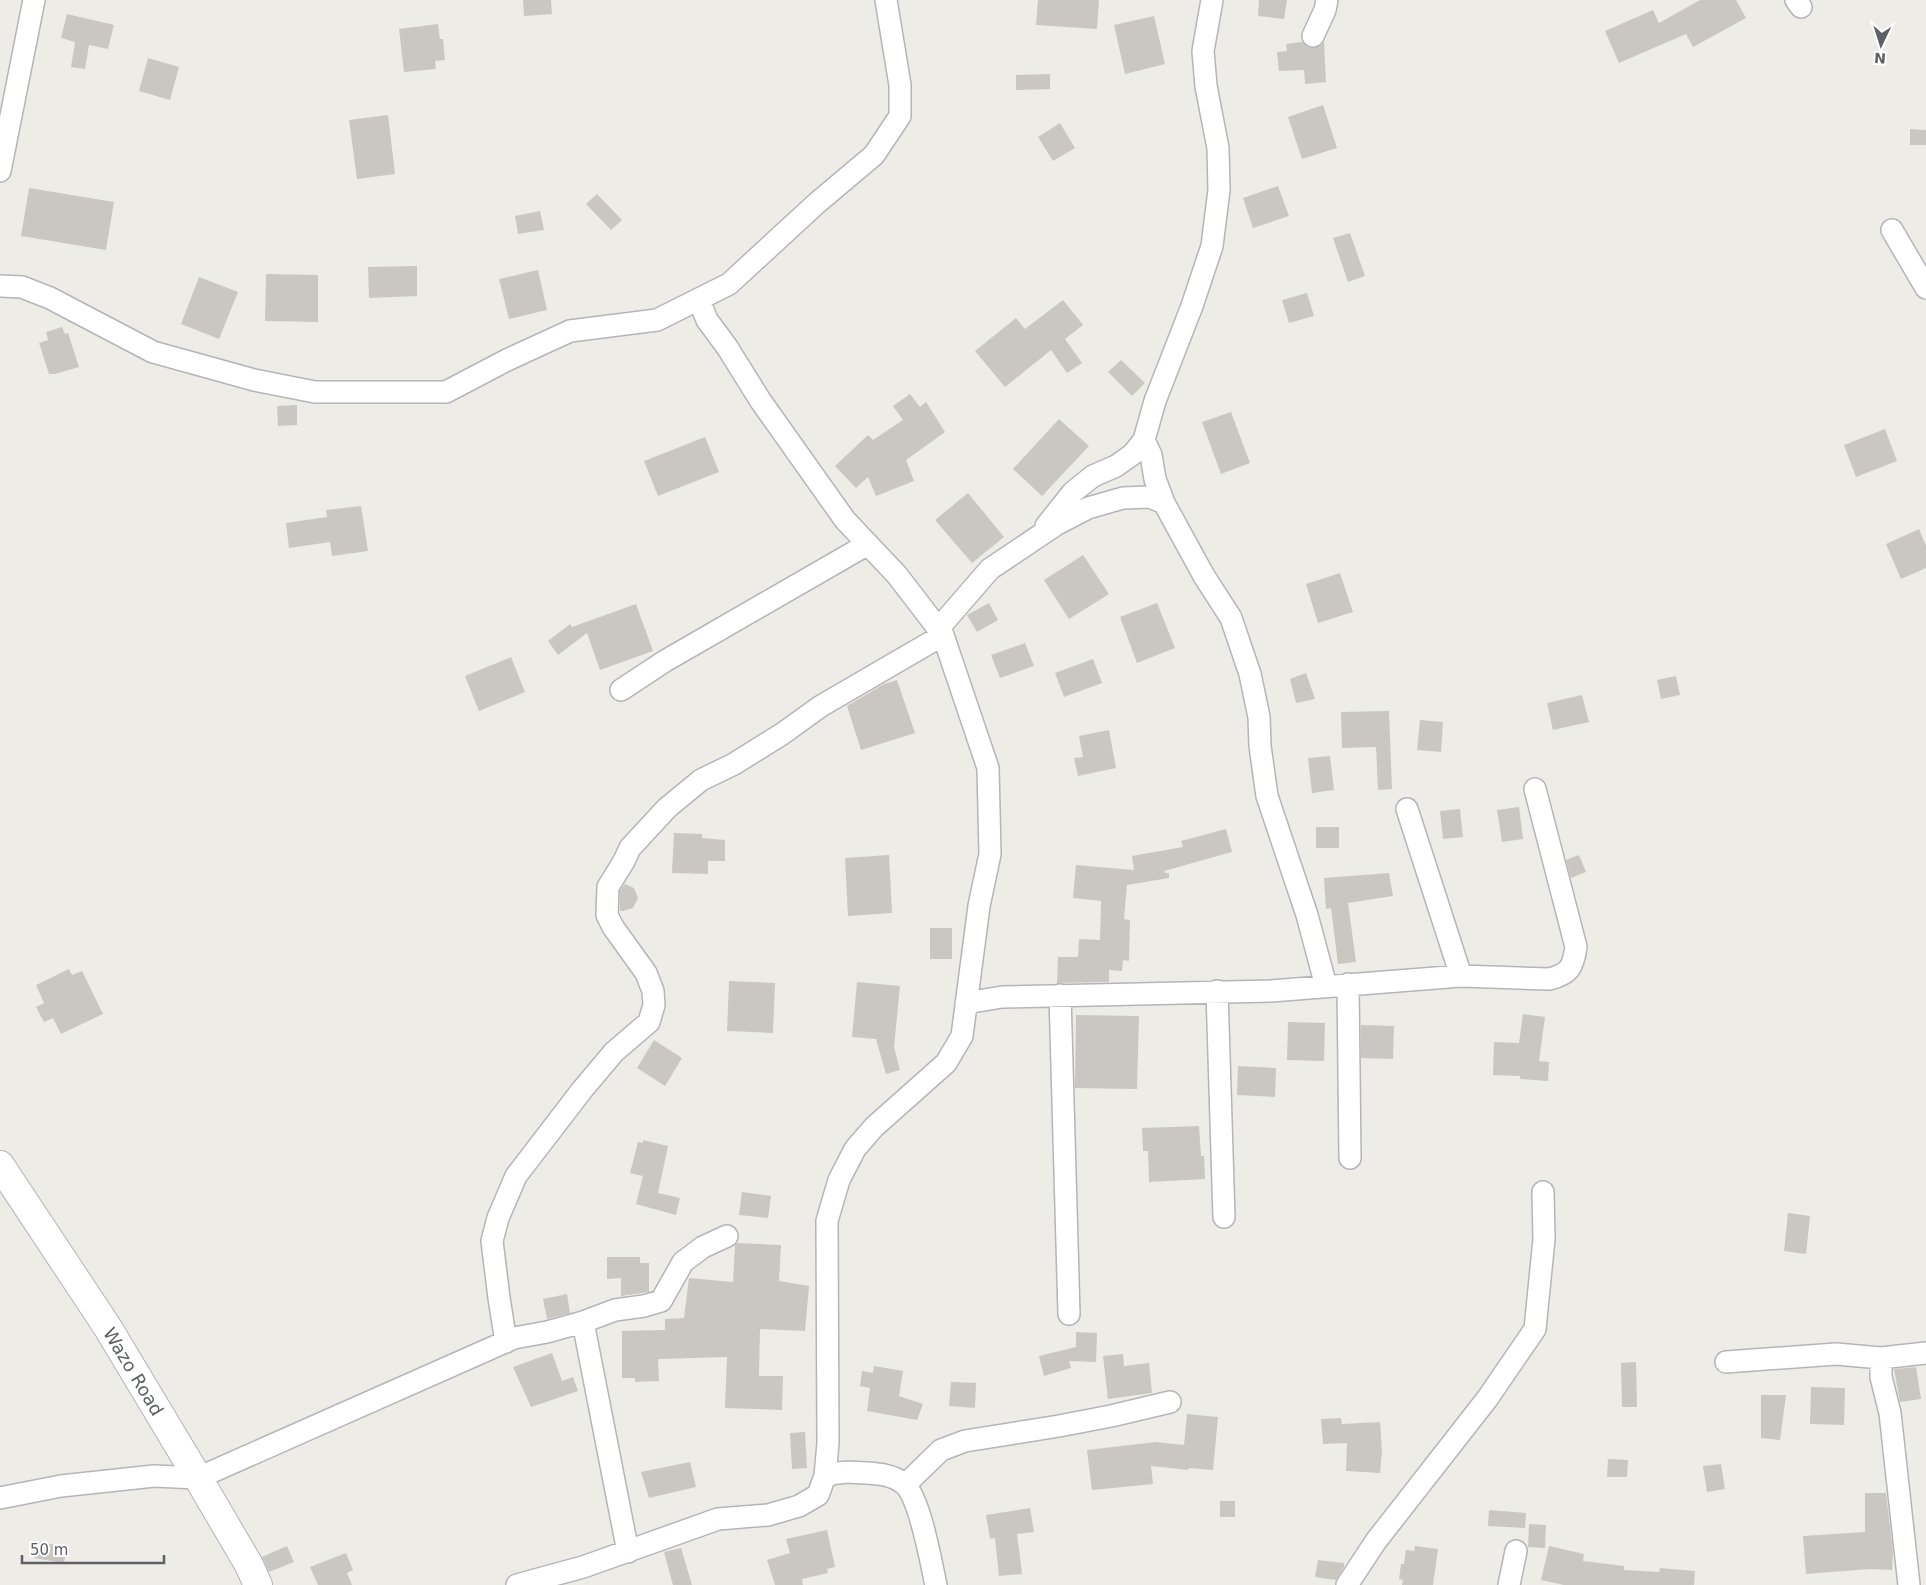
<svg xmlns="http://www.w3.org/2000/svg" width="1926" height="1585" font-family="'DejaVu Sans',sans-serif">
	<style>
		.building { fill: #cac7c2 }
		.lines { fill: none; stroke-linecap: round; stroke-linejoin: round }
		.street-casing { stroke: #b3b5b9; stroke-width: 24 }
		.secondary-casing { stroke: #b2b4b9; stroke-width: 30 }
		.street { stroke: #fff; stroke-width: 21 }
		.secondary { stroke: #fff; stroke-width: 28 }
		.labels { text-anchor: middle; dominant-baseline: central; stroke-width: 4; stroke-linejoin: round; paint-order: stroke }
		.street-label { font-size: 18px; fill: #5d6065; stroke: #fff }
	</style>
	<rect width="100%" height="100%" fill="#eeece6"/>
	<path class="building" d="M 523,0 L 551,0 L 552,14 L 524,16 Z
		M 1038,0 L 1099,0 L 1097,29 L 1036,25 Z
		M 1259,0 L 1287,0 L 1284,19 L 1258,16 Z
		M 1700,0 L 1736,0 L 1746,18 L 1693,47 L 1686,34 L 1619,63 L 1605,31 L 1653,10 L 1659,23 Z
		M 67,14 L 114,25 L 108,49 L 89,45 L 85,69 L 71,67 L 75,42 L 61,38 Z
		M 1154,16 L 1165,64 L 1125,74 L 1114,25 Z
		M 438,24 L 440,39 L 443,39 L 445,60 L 435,61 L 436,69 L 404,72 L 399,29 Z
		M 1302,42 L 1307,47 L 1314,48 L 1320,46 L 1324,42 L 1326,82 L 1305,84 L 1304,70 L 1279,71 L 1277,52 L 1287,51 L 1286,44 Z
		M 148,58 L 179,67 L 170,100 L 139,91 Z
		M 1050,74 L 1050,89 L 1016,90 L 1016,75 Z
		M 1323,105 L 1337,148 L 1302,159 L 1288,117 Z
		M 388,115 L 395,174 L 357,179 L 349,120 Z
		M 1060,123 L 1075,148 L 1053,161 L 1038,137 Z
		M 1910,129 L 1926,130 L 1926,145 L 1910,145 Z
		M 1278,186 L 1289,216 L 1253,228 L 1243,198 Z
		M 29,188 L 114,202 L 106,250 L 21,236 Z
		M 597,194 L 622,220 L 611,230 L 586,204 Z
		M 540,211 L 544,230 L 518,234 L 515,216 Z
		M 1350,233 L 1365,276 L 1348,282 L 1333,238 Z
		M 417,266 L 417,296 L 369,298 L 368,267 Z
		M 538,270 L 547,310 L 509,319 L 499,279 Z
		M 266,274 L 318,275 L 318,322 L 265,321 Z
		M 199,277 L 238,292 L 219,339 L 181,324 Z
		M 1307,293 L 1314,316 L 1289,323 L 1282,300 Z
		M 1063,300 L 1083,325 L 1065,339 L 1082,363 L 1067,373 L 1051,350 L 1005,387 L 975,351 L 1016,318 L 1025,329 Z
		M 62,327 L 65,334 L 68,333 L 79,367 L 55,374 L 49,374 L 39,343 L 48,340 L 46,332 Z
		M 1121,360 L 1145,383 L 1132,396 L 1108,372 Z
		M 910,394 L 920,407 L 926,402 L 945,432 L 906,460 L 914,481 L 876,496 L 868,477 L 856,488 L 835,466 L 868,435 L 873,440 L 903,420 L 893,406 Z
		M 297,405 L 297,425 L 278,426 L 277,406 Z
		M 1231,412 L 1250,463 L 1221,474 L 1202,422 Z
		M 1059,419 L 1089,446 L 1042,496 L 1013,469 Z
		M 1885,429 L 1897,461 L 1856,477 L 1844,445 Z
		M 705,437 L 719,472 L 658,496 L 644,461 Z
		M 968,493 L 1004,537 L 972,563 L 935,520 Z
		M 361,506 L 368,551 L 332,556 L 330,542 L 289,548 L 286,523 L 327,517 L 326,510 Z
		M 1919,529 L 1926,546 L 1926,568 L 1901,579 L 1886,544 Z
		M 1083,555 L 1109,594 L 1069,619 L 1044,580 Z
		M 1340,573 L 1353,612 L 1318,623 L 1306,584 Z
		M 989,603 L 998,620 L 977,632 L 967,615 Z
		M 1157,603 L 1175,648 L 1137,663 L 1120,617 Z
		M 636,604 L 653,651 L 600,670 L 587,633 L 558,655 L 548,641 L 570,624 L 572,627 Z
		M 1025,643 L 1034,666 L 1000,678 L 991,655 Z
		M 511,657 L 525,692 L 479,711 L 465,676 Z
		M 1093,659 L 1102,683 L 1064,697 L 1055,673 Z
		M 1306,673 L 1315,699 L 1296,703 L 1290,679 Z
		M 1676,676 L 1680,695 L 1661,699 L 1657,680 Z
		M 897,680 L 915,733 L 861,750 L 847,706 L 884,684 Z
		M 1582,695 L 1589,722 L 1553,730 L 1547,703 Z
		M 1389,711 L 1392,789 L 1378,790 L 1376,747 L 1342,748 L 1341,712 Z
		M 1420,720 L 1443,722 L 1441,752 L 1417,750 Z
		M 1109,730 L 1116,768 L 1078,776 L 1074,758 L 1083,757 L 1079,736 Z
		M 1330,756 L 1334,790 L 1312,793 L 1308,758 Z
		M 1519,807 L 1523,839 L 1502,842 L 1497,810 Z
		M 1460,809 L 1463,837 L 1443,839 L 1440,811 Z
		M 1316,827 L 1339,827 L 1339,848 L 1316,848 Z
		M 1226,829 L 1232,852 L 1164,871 L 1165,873 L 1169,873 L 1169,878 L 1127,885 L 1124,919 L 1130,920 L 1129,961 L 1123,960 L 1122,971 L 1109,970 L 1109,982 L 1057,983 L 1058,957 L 1078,957 L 1079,939 L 1100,940 L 1101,901 L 1073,898 L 1076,865 L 1134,870 L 1132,856 L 1183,847 L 1181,841 Z
		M 674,833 L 702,834 L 702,838 L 725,840 L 725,861 L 708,861 L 708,874 L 672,873 Z
		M 889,855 L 892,913 L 848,916 L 845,858 Z
		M 1579,855 L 1586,872 L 1571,878 L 1566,860 Z
		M 1389,873 L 1393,896 L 1348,903 L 1356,962 L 1338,964 L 1331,908 L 1326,909 L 1324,878 Z
		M 625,884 L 634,888 L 638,898 L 633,908 L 623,911 L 620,911 L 620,891 Z
		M 930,928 L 952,928 L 952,959 L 930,959 Z
		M 69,969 L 72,975 L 82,971 L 103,1014 L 61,1034 L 53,1018 L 44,1022 L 36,1007 L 44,1003 L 36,985 Z
		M 729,981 L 775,983 L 773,1033 L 727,1031 Z
		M 857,982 L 900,986 L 894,1047 L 900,1070 L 886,1074 L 876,1039 L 852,1037 Z
		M 1523,1014 L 1545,1017 L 1539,1061 L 1549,1062 L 1548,1081 L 1520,1079 L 1520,1076 L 1493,1075 L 1494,1042 L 1519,1043 Z
		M 1076,1015 L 1139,1016 L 1137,1089 L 1075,1088 Z
		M 1288,1022 L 1325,1023 L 1324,1061 L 1287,1060 Z
		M 1361,1025 L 1394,1026 L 1393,1059 L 1361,1058 Z
		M 654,1040 L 682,1058 L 665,1086 L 637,1068 Z
		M 1238,1066 L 1276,1068 L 1275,1097 L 1237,1095 Z
		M 1199,1126 L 1201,1156 L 1204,1156 L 1205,1179 L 1149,1182 L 1148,1151 L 1143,1151 L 1142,1128 Z
		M 643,1140 L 668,1146 L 658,1193 L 680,1198 L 676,1215 L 636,1204 L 643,1176 L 630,1173 L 638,1142 L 643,1143 Z
		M 742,1192 L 771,1196 L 768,1218 L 739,1215 Z
		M 1788,1213 L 1810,1216 L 1806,1254 L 1784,1251 Z
		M 737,1243 L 781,1245 L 779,1281 L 809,1286 L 805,1331 L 760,1329 L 759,1376 L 783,1376 L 782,1410 L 725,1408 L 727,1357 L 658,1359 L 659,1381 L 635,1382 L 635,1378 L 622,1378 L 622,1331 L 665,1330 L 665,1319 L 684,1318 L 689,1278 L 733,1282 L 735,1245 Z
		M 607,1257 L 640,1257 L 640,1263 L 649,1263 L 649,1292 L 621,1296 L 621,1278 L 607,1279 Z
		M 567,1294 L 570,1313 L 547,1319 L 543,1299 Z
		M 1076,1332 L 1097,1333 L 1096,1362 L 1069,1361 L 1071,1368 L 1044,1376 L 1039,1356 L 1076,1347 Z
		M 552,1353 L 562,1381 L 573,1377 L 578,1391 L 531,1407 L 513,1367 Z
		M 1123,1354 L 1124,1366 L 1149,1363 L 1152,1393 L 1108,1399 L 1103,1356 Z
		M 1636,1362 L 1637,1407 L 1622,1407 L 1621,1363 Z
		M 874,1366 L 903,1371 L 899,1396 L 923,1404 L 917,1420 L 867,1411 L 870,1388 L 860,1386 L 862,1371 L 873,1373 Z
		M 1916,1367 L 1921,1399 L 1900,1402 L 1894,1369 Z
		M 951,1382 L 976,1383 L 975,1408 L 949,1406 Z
		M 1811,1387 L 1845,1388 L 1844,1425 L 1810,1424 Z
		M 1761,1395 L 1786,1395 L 1780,1440 L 1761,1438 Z
		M 1187,1414 L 1218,1417 L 1213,1470 L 1189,1468 L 1188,1470 L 1151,1466 L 1153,1484 L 1092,1490 L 1087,1450 L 1156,1442 L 1184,1445 Z
		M 1341,1418 L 1342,1424 L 1380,1422 L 1382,1451 L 1380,1473 L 1346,1471 L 1347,1443 L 1323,1444 L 1321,1419 Z
		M 805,1432 L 807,1468 L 792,1469 L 790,1433 Z
		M 1608,1459 L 1628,1460 L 1627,1477 L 1607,1477 Z
		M 690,1462 L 696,1487 L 649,1498 L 641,1472 Z
		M 1721,1464 L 1725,1489 L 1707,1492 L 1703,1466 Z
		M 1865,1493 L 1886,1493 L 1893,1552 L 1892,1570 L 1870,1569 L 1806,1574 L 1803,1536 L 1865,1532 Z
		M 1220,1501 L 1235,1501 L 1235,1517 L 1220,1517 Z
		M 1030,1508 L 1034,1532 L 1017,1534 L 1022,1574 L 999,1576 L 995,1538 L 990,1539 L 986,1515 Z
		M 1489,1510 L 1526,1513 L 1525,1528 L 1488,1526 Z
		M 1529,1524 L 1546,1525 L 1545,1548 L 1528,1547 Z
		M 827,1530 L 835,1567 L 827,1569 L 828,1573 L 802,1579 L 803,1585 L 775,1585 L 767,1560 L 790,1553 L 786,1539 Z
		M 37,1541 L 67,1547 L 64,1563 L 34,1558 Z
		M 287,1546 L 294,1562 L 269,1572 L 262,1557 Z
		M 1415,1546 L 1438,1549 L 1433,1585 L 1402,1585 L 1403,1580 L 1399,1579 L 1401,1564 L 1404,1564 L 1406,1550 L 1414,1551 Z
		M 1549,1546 L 1584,1554 L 1583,1561 L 1624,1566 L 1624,1570 L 1659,1572 L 1660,1568 L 1695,1571 L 1694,1585 L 1564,1585 L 1541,1580 Z
		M 681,1548 L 692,1585 L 673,1585 L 664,1552 Z
		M 346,1553 L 353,1570 L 347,1573 L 352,1585 L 318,1585 L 310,1567 Z
		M 1318,1560 L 1344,1563 L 1344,1567 L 1336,1580 L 1315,1577 Z"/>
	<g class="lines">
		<defs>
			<path id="street" d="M 1796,0 L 1801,7
				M 1313,36 L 1325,10 L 1327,0
				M 0,171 L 34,0
				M 1892,230 L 1926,288
				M 0,286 L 22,287 L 50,298 L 153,352 L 254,380 L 315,392 L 446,392 L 507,360 L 570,331 L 657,320 L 729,284 L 817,203 L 874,155 L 900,116 L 900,85 L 886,0
				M 1144,440 L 1151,455 L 1155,479 L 1164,503
				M 1046,526 L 1073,492 L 1093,476 L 1116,466 L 1133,454 L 1144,440 L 1155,401 L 1192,306 L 1212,246 L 1219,190 L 1218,148 L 1206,86 L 1203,51 L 1212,0
				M 938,629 L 990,569 L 1057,524 L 1088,508 L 1123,498 L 1150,497 L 1164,503 L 1204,576 L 1231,618 L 1250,674 L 1259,717 L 1260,746 L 1267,796 L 1307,915 L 1326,986
				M 621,690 L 665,661 L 868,544
				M 1407,809 L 1461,976
				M 1348,984 L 1350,1158
				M 1217,991 L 1224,1217
				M 1060,995 L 1069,1314
				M 966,1003 L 1002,997 L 1271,991 L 1461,976 L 1549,979 C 1570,974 1573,967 1576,947 L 1535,789
				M 583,1322 L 628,1552
				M 506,1342 L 499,1298 L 492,1241 L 498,1218 L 516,1176 L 582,1090 L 614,1052 L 649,1022 L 654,1005 L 653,991 L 646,973 L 613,927 L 607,915 L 608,887 L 624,861 L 630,848 L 667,808 L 701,780 L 734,764 L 782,734 L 821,706 L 943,635
				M 1881,1358 L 1881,1377 L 1890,1413 L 1909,1585
				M 1726,1362 L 1836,1354 L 1881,1358 L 1926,1353
				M 825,1476 C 839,1471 853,1472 867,1473 C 881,1474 892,1475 903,1483 C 920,1496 931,1563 936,1585
				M 905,1485 L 941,1450 L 965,1441 L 1059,1426 L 1111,1416 L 1170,1402
				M 0,1498 L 61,1486 L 154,1476 L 198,1478 L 514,1338 L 547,1332 L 583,1322 L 615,1310 L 644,1306 L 661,1301 L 683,1262 L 703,1247 L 727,1236
				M 517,1585 L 583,1567 L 718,1519 L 768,1515 L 799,1506 L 818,1495 L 825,1476 L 828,1443 L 827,1221 L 839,1180 L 855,1149 L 874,1127 L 946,1063 L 962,1036 L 979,906 L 990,854 L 988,768 L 943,635 L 897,575 L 845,520 L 760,400 L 727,347 L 707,320 L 699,300
				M 1347,1585 L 1376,1541 L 1487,1399 L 1535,1329 L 1544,1239 L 1543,1192
				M 1509,1585 L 1516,1551"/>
			<g id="secondary">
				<path id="s1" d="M 0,1165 L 108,1328 L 198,1478 L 249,1565 L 258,1585"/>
			</g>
		</defs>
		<use href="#street" class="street-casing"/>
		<use href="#secondary" class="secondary-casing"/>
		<use href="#street" class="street"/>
		<use href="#secondary" class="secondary"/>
	</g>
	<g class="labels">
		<g class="street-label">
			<text stroke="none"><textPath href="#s1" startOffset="246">Wazo Road</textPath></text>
		</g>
	</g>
	<g transform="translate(1881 45) rotate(184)" stroke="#ffffff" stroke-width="4" paint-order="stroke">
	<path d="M0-4L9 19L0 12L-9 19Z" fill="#5d6065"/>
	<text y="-8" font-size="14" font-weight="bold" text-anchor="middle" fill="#5d6065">N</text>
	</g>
	<path d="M22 1555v8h142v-8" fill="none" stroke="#5d6065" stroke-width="2.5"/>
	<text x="30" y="1555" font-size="15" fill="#5d6065" stroke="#ffffff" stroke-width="4" paint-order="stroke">50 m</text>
</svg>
